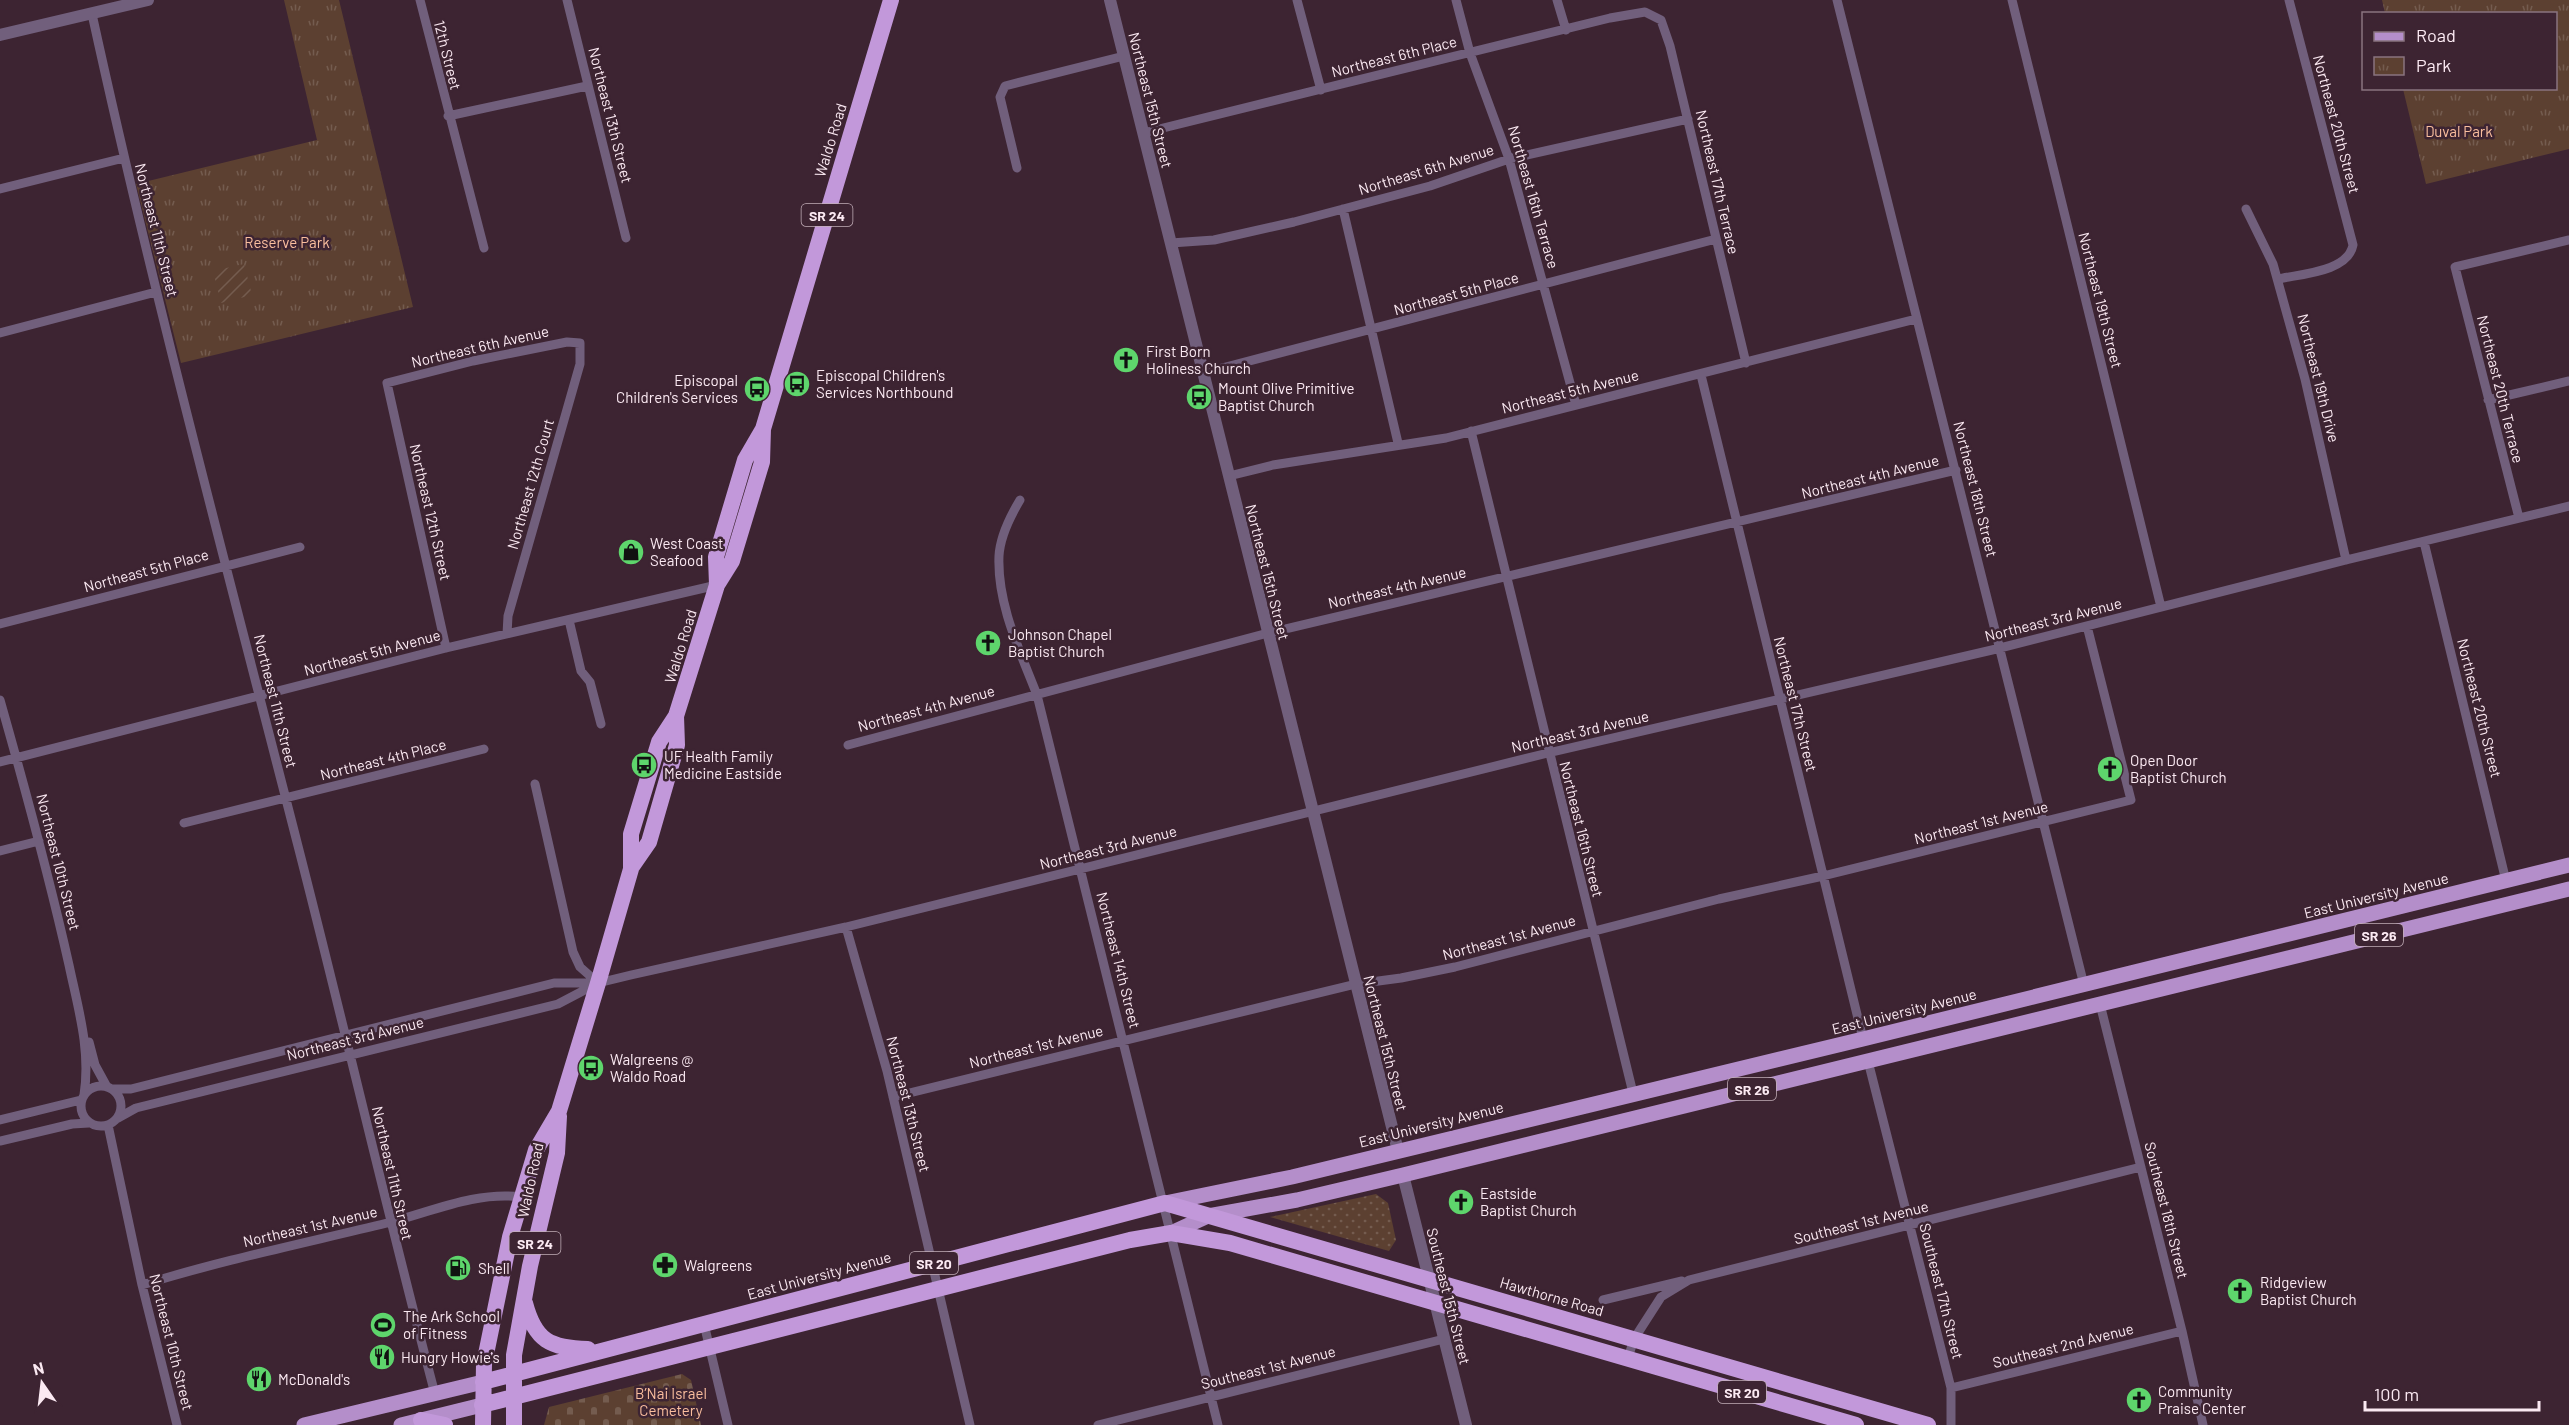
<svg xmlns="http://www.w3.org/2000/svg" width="2569" height="1425" font-family="Barlow,sans-serif">
	<style>
		.grass { fill: url(#grass-dots) }
		.cemetery { fill: url(#cemetery-stones) }
		.park { fill: url(#park-tufts) }
		.garden { fill: url(#garden-furrows) }
		.lines { fill: none; stroke-linecap: round; stroke-linejoin: round }
		.minor { stroke: #715f7c; stroke-width: 9 }
		.tertiary { stroke: #715f7c; stroke-width: 12 }
		.primary { stroke: #b48eca; stroke-width: 15 }
		.trunk { stroke: #c298da; stroke-width: 16 }
		.labels { text-anchor: middle; dominant-baseline: central; stroke-width: 5; stroke-linejoin: round; paint-order: stroke }
		.shield { fill: #3d2432; stroke: #c2aeb8; stroke-width: 1.5 }
		.shield-label { font-size: 14px; font-weight: bold; fill: #fbe9f2 }
		.street-label { font-size: 15px; fill: #fbe9f2; stroke: #3d2432 }
		.park-label { font-size: 15px; fill: #fabe9e; stroke: #3d2432 }
		.poi-label { font-size: 15px; fill: #fbe9f2; stroke: #3d2432; text-anchor: start }
	</style>
	<defs>
		<pattern id="grass-dots" width="8" height="8" patternUnits="userSpaceOnUse" patternTransform="scale(1.5)"><rect width="8" height="8" fill="#5c4031"/><path d="M2 2h.1M6 6h.1" fill="none" stroke="#745c4f" stroke-width="1.8" stroke-linecap="round"/></pattern>
		<pattern id="cemetery-stones" width="16" height="16" patternUnits="userSpaceOnUse" patternTransform="scale(1.5)"><rect width="16" height="16" fill="#5c4031"/><path d="M2 7V4a2 2 0 0 1 4 0v3zM10 15v-3a2 2 0 0 1 4 0v3z" fill="#745c4f"/></pattern>
		<pattern id="park-tufts" width="24" height="20" patternUnits="userSpaceOnUse" patternTransform="scale(1.5)"><rect width="24" height="20" fill="#5c4031"/><path d="M3 7l-1-3M5 7V3M7 7l1-3M15 17l-1-3M17 17v-4M19 17l1-3" fill="none" stroke="#745c4f"/></pattern>
		<pattern id="garden-furrows" width="10" height="10" patternUnits="userSpaceOnUse" patternTransform="scale(1.5)"><rect width="10" height="10" fill="#5c4031"/><path d="M-1 1l2-2M0 10L10 0M9 11l2-2" fill="none" stroke="#745c4f"/></pattern>
	</defs>
	<rect width="100%" height="100%" fill="#3d2432"/>
	<path class="grass" d="M 1376,1194 L 1388,1203 L 1396,1240 L 1389,1251 L 1270,1217 Z"/>
	<path class="cemetery" d="M 682,1374 L 691,1380 L 701,1425 L 544,1425 L 549,1407 Z"/>
	<path class="park" d="M 284,0 L 339,0 L 413,307 L 181,363 L 136,184 L 317,140 Z
		M 2382,0 L 2569,0 L 2569,149 L 2426,184 L 2403,89 L 2556,88 L 2556,14 L 2385,13 Z"/>
	<path class="garden" d="M 244,264 L 252,295 L 221,303 L 213,271 Z"/>
	<g class="lines">
		<path class="minor" d="M 420,0 L 484,248
			M 567,0 L 626,238
			M 1297,0 L 1321,90
			M 1456,0 L 1470,53 L 1509,159 L 1576,405
			M 1557,0 L 1566,30
			M 1837,0 L 2084,985
			M 2012,0 L 2161,607
			M 92,14 C 153,293 227,569 298,846 C 345,1029 387,1212 435,1394
			M 448,116 L 587,86
			M 1143,133 L 1610,18 L 1645,12 L 1661,20 L 1670,46 L 1746,363
			M 1017,168 L 1000,97 L 1005,86 L 1124,56
			M 0,189 L 124,158
			M 1343,209 L 1398,443
			M 2246,209 L 2273,264 L 2305,379 L 2346,560
			M 1171,243 L 1214,240 L 1294,222 L 1430,186 L 1509,159 L 1688,119
			M 2278,279 C 2300,274 2348,272 2353,245 L 2289,0
			M 0,333 L 156,292
			M 1203,373 L 1716,239
			M 1701,375 L 1863,1039
			M 2488,400 L 2569,381
			M 1471,431 L 1633,1093
			M 1229,476 L 1273,465 L 1446,438 L 1916,319
			M 1020,500 C 1011,515 1000,538 999,556 C 997,604 1020,651 1037,695 L 1218,1425
			M 2519,518 L 2455,267 L 2569,240
			M 2424,542 L 2506,881
			M 569,620 L 581,671 L 590,682 L 601,724
			M 0,624 L 300,547
			M 446,648 L 387,383 L 473,361 L 567,342 L 580,343 L 580,364 L 508,616 L 507,634
			M 0,700 C 25,788 49,876 69,965 C 78,1008 91,1050 84,1095
			M 848,745 L 1268,633 L 1956,470
			M 0,762 L 446,648 L 717,585
			M 535,784 L 573,952 L 580,967 L 598,983
			M 184,823 L 484,749
			M 0,851 L 39,841
			M 846,927 L 887,1071 L 970,1425
			M 2100,1004 L 2182,1331 L 2203,1425
			M 89,1042 L 95,1065 L 107,1087
			M 1868,1061 L 1951,1388 L 1951,1425
			M81 1106a20 20 0 1 1 40 0a20 20 0 1 1-40 0Z
			M 112,1089 L 131,1089 L 554,983 L 595,983
			M 893,1097 L 1356,984 L 1401,978 L 1455,967 L 1719,899 L 1823,876 L 2131,800 L 2087,626
			M 118,1118 L 136,1108 L 558,1004 L 598,983 L 631,975 L 846,927 L 1548,753 L 1992,650 L 2346,560 L 2569,506
			M 0,1120 L 81,1100
			M 108,1125 L 142,1285 L 177,1425
			M 0,1141 L 72,1124 L 89,1123
			M 142,1285 C 223,1260 305,1243 387,1223 C 431,1212 476,1191 521,1197
			M 1603,1300 L 1682,1281
			M 704,1324 L 728,1425
			M 1628,1358 L 1634,1339 L 1661,1297 L 1689,1280 L 2141,1167
			M 1951,1388 L 2182,1331
			M 1098,1425 L 1444,1339"/>
		<path class="tertiary" d="M 1110,0 L 1398,1151
			M 0,35 L 148,0
			M 1403,1175 L 1466,1425"/>
		<path class="primary" d="M 1165,1203 L 1292,1177 L 1863,1039 L 2569,865
			M 1171,1233 L 1208,1216 L 1297,1200 L 1403,1175 L 2569,889
			M 304,1425 L 483,1382
			M 401,1425 L 482,1405"/>
		<path class="trunk" d="M 717,585 L 716,557 L 745,460 L 763,429 L 891,0
			M 631,868 L 649,842 L 677,745 L 676,716
			M 525,1303 C 535,1341 550,1348 588,1349
			M 483,1382 L 1165,1203 L 1928,1425
			M 482,1405 L 1130,1240 L 1171,1233 L 1230,1243 L 1856,1425
			M 421,1420 L 445,1425
			M 483,1425 L 484,1364 L 510,1237 L 536,1150 L 559,1111 L 598,983 L 631,869 L 631,834 L 659,742 L 676,716 L 717,585 L 732,561 L 762,462 L 763,429
			M 514,1425 L 514,1355 L 530,1266 L 557,1153 L 559,1116"/>
	</g>
	<defs>
		<symbol id="church-disc" viewBox="-11 -11 22 22"><circle r="9.5" fill="#5ed56c" stroke="#3d2432"/><path d="M-1.2-6h2.4v3.5h3.3v2.4h-3.3V6h-2.4V-.1h-3.3v-2.4h3.3Z" fill="#111"/></symbol>
		<symbol id="bus-disc" viewBox="-11 -11 22 22"><circle r="9.5" fill="#5ed56c" stroke="#3d2432"/><path d="M-5-6H5V4H4V6H2V4H-2V6H-4V4H-5ZM-3.5-4V0h7V-4ZM-3.5 1.2v1.5H-2V1.2ZM2 1.2v1.5H3.5V1.2Z" fill="#111"/></symbol>
		<symbol id="shop-disc" viewBox="-11 -11 22 22"><circle r="9.5" fill="#5ed56c" stroke="#3d2432"/><path d="M-5-2.5h2.3a2.7 3.5 0 0 1 5.4 0H5L5.5 6h-11ZM-1.5-2.5h3a1.5 2.3 0 0 0-3 0Z" fill="#111"/></symbol>
		<symbol id="pharmacy-disc" viewBox="-11 -11 22 22"><circle r="9.5" fill="#5ed56c" stroke="#3d2432"/><path d="M-2-6h4v4h4v4h-4v4h-4v-4h-4v-4h4Z" fill="#111"/></symbol>
		<symbol id="fuel-disc" viewBox="-11 -11 22 22"><circle r="9.5" fill="#5ed56c" stroke="#3d2432"/><path d="M-5.5-6h7V0h2V4h1.3V-2.5L3-4.5l.8-.8L6-3V5H2.5V1h-1V6h-7ZM-4.2-4.7v3.2H.2V-4.7Z" fill="#111"/></symbol>
		<symbol id="stadium-disc" viewBox="-11 -11 22 22"><circle r="9.5" fill="#5ed56c" stroke="#3d2432"/><path d="M0-5a6.5 5 0 1 0 0 10a6.5 5 0 1 0 0-10ZM-3.5-1.8h7v3.6h-7Z" fill="#111"/></symbol>
		<symbol id="restaurant-disc" viewBox="-11 -11 22 22"><circle r="9.5" fill="#5ed56c" stroke="#3d2432"/><path d="M-5-6h1v4h1v-4h1v4h1v-4h1v5L-1.5 .5V6h-2V.5L-5-1ZM5-6V6H3V1.5H1.5Q1.5-4 5-6Z" fill="#111"/></symbol>
	</defs>
	<g fill-rule="evenodd">
		<use href="#church-disc" x="1111" y="345" width="30" height="30"/>
		<use href="#bus-disc" x="782" y="369" width="30" height="30"/>
		<use href="#bus-disc" x="742" y="374" width="30" height="30"/>
		<use href="#bus-disc" x="1184" y="382" width="30" height="30"/>
		<use href="#shop-disc" x="616" y="537" width="30" height="30"/>
		<use href="#church-disc" x="973" y="628" width="30" height="30"/>
		<use href="#bus-disc" x="629" y="750" width="30" height="30"/>
		<use href="#church-disc" x="2095" y="754" width="30" height="30"/>
		<use href="#bus-disc" x="576" y="1053" width="30" height="30"/>
		<use href="#church-disc" x="1446" y="1187" width="30" height="30"/>
		<use href="#pharmacy-disc" x="650" y="1250" width="30" height="30"/>
		<use href="#fuel-disc" x="443" y="1253" width="30" height="30"/>
		<use href="#church-disc" x="2225" y="1276" width="30" height="30"/>
		<use href="#stadium-disc" x="368" y="1310" width="30" height="30"/>
		<use href="#restaurant-disc" x="367" y="1342" width="30" height="30"/>
		<use href="#restaurant-disc" x="244" y="1364" width="30" height="30"/>
		<use href="#church-disc" x="2124" y="1385" width="30" height="30"/>
	</g>
	<g class="labels">
		<g class="shield">
			<rect x="801.5" y="204" width="51" height="22" rx="4.5"/>
			<rect x="2355" y="924" width="48" height="22" rx="4.5"/>
			<rect x="1728" y="1078" width="48" height="22" rx="4.5"/>
			<rect x="509.5" y="1232" width="51" height="22" rx="4.5"/>
			<rect x="910" y="1252" width="48" height="22" rx="4.5"/>
			<rect x="1718" y="1381" width="48" height="22" rx="4.5"/>
		</g>
		<g class="shield-label">
			<text x="827" y="215">SR 24</text>
			<text x="2379" y="935">SR 26</text>
			<text x="1752" y="1089">SR 26</text>
			<text x="535" y="1243">SR 24</text>
			<text x="934" y="1263">SR 20</text>
			<text x="1742" y="1392">SR 20</text>
		</g>
		<g class="street-label">
			<text transform="translate(448 55) rotate(76)">12th Street</text>
			<text transform="translate(1394 56) rotate(-14)">Northeast 6th Place</text>
			<text transform="translate(1151 100) rotate(76)">Northeast 15th Street</text>
			<text transform="translate(611 115) rotate(76)">Northeast 13th Street</text>
			<text transform="translate(2337 124) rotate(75)">Northeast 20th Street</text>
			<text transform="translate(830 140) rotate(-73)">Waldo Road</text>
			<text transform="translate(1426 169) rotate(-17)">Northeast 6th Avenue</text>
			<text transform="translate(1718 182) rotate(77)">Northeast 17th Terrace</text>
			<text transform="translate(1534 197) rotate(74)">Northeast 16th Terrace</text>
			<text transform="translate(157 230) rotate(76)">Northeast 11th Street</text>
			<text transform="translate(1456 293) rotate(-15)">Northeast 5th Place</text>
			<text transform="translate(2101 300) rotate(76)">Northeast 19th Street</text>
			<text transform="translate(480 346) rotate(-13)">Northeast 6th Avenue</text>
			<text transform="translate(2319 378) rotate(76)">Northeast 19th Drive</text>
			<text transform="translate(2501 389) rotate(76)">Northeast 20th Terrace</text>
			<text transform="translate(1570 391) rotate(-14)">Northeast 5th Avenue</text>
			<text transform="translate(1870 476) rotate(-14)">Northeast 4th Avenue</text>
			<text transform="translate(530 484) rotate(-74)">Northeast 12th Court</text>
			<text transform="translate(1976 489) rotate(76)">Northeast 18th Street</text>
			<text transform="translate(431 512) rotate(77)">Northeast 12th Street</text>
			<text transform="translate(146 570) rotate(-15)">Northeast 5th Place</text>
			<text transform="translate(1268 572) rotate(76)">Northeast 15th Street</text>
			<text transform="translate(1397 587) rotate(-13)">Northeast 4th Avenue</text>
			<text transform="translate(2053 619) rotate(-14)">Northeast 3rd Avenue</text>
			<text transform="translate(680 646) rotate(-73)">Waldo Road</text>
			<text transform="translate(372 652) rotate(-15)">Northeast 5th Avenue</text>
			<text transform="translate(276 701) rotate(76)">Northeast 11th Street</text>
			<text transform="translate(1796 704) rotate(76)">Northeast 17th Street</text>
			<text transform="translate(926 708) rotate(-15)">Northeast 4th Avenue</text>
			<text transform="translate(2480 708) rotate(76)">Northeast 20th Street</text>
			<text transform="translate(1580 731) rotate(-13)">Northeast 3rd Avenue</text>
			<text transform="translate(383 759) rotate(-14)">Northeast 4th Place</text>
			<text transform="translate(1981 822) rotate(-14)">Northeast 1st Avenue</text>
			<text transform="translate(1582 829) rotate(76)">Northeast 16th Street</text>
			<text transform="translate(1108 847) rotate(-14)">Northeast 3rd Avenue</text>
			<text transform="translate(59 862) rotate(76)">Northeast 10th Street</text>
			<text transform="translate(2376 895) rotate(-14)">East University Avenue</text>
			<text transform="translate(1509 937) rotate(-15)">Northeast 1st Avenue</text>
			<text transform="translate(1119 960) rotate(76)">Northeast 14th Street</text>
			<text transform="translate(1904 1011) rotate(-14)">East University Avenue</text>
			<text transform="translate(355 1038) rotate(-14)">Northeast 3rd Avenue</text>
			<text transform="translate(1386 1043) rotate(76)">Northeast 15th Street</text>
			<text transform="translate(1036 1046) rotate(-14)">Northeast 1st Avenue</text>
			<text transform="translate(909 1104) rotate(76)">Northeast 13th Street</text>
			<text transform="translate(1431 1124) rotate(-14)">East University Avenue</text>
			<text transform="translate(393 1173) rotate(77)">Northeast 11th Street</text>
			<text transform="translate(530 1180) rotate(-78)">Waldo Road</text>
			<text transform="translate(2167 1210) rotate(76)">Southeast 18th Street</text>
			<text transform="translate(1861 1222) rotate(-14)">Southeast 1st Avenue</text>
			<text transform="translate(310 1226) rotate(-13)">Northeast 1st Avenue</text>
			<text transform="translate(819 1275) rotate(-15)">East University Avenue</text>
			<text transform="translate(1942 1291) rotate(76)">Southeast 17th Street</text>
			<text transform="translate(1449 1296) rotate(76)">Southeast 15th Street</text>
			<text transform="translate(1552 1296) rotate(16)">Hawthorne Road</text>
			<text transform="translate(172 1342) rotate(76)">Northeast 10th Street</text>
			<text transform="translate(2063 1345) rotate(-14)">Southeast 2nd Avenue</text>
			<text transform="translate(1268 1367) rotate(-14)">Southeast 1st Avenue</text>
		</g>
		<g class="park-label">
			<text x="2459" y="131">Duval Park</text>
			<text x="287" y="242">Reserve Park</text>
			<text x="671" y="1393">B’Nai Israel<tspan x="671" dy="17">Cemetery</tspan></text>
		</g>
		<g class="poi-label">
			<text x="1146" y="351">First Born<tspan x="1146" dy="17">Holiness Church</tspan></text>
			<text x="816" y="375">Episcopal Children's<tspan x="816" dy="17">Services Northbound</tspan></text>
			<text x="738" y="380" text-anchor="end">Episcopal<tspan x="738" dy="17">Children's Services</tspan></text>
			<text x="1218" y="388">Mount Olive Primitive<tspan x="1218" dy="17">Baptist Church</tspan></text>
			<text x="650" y="543">West Coast<tspan x="650" dy="17">Seafood</tspan></text>
			<text x="1008" y="634">Johnson Chapel<tspan x="1008" dy="17">Baptist Church</tspan></text>
			<text x="664" y="756">UF Health Family<tspan x="664" dy="17">Medicine Eastside</tspan></text>
			<text x="2130" y="760">Open Door<tspan x="2130" dy="17">Baptist Church</tspan></text>
			<text x="610" y="1059">Walgreens @<tspan x="610" dy="17">Waldo Road</tspan></text>
			<text x="1480" y="1193">Eastside<tspan x="1480" dy="17">Baptist Church</tspan></text>
			<text x="684" y="1265">Walgreens</text>
			<text x="478" y="1268">Shell</text>
			<text x="2260" y="1282">Ridgeview<tspan x="2260" dy="17">Baptist Church</tspan></text>
			<text x="403" y="1316">The Ark School<tspan x="403" dy="17">of Fitness</tspan></text>
			<text x="401" y="1357">Hungry Howie's</text>
			<text x="278" y="1379">McDonald's</text>
			<text x="2158" y="1391">Community<tspan x="2158" dy="17">Praise Center</tspan></text>
		</g>
	</g>
	<rect x="2362" y="12" width="195" height="78" fill="#3d2432" stroke="#89737f" stroke-width="1.5"/>
	<rect x="2374" y="32" width="30" height="9" fill="#b48eca" stroke="#89737f" stroke-width="1.5"/>
	<text x="2416" y="42" font-size="18" fill="#fbe9f2">Road</text>
	<rect x="2374" y="57" width="30" height="18" fill="url(#park-tufts)" stroke="#89737f" stroke-width="1.5"/>
	<text x="2416" y="72" font-size="18" fill="#fbe9f2">Park</text>
	<g transform="translate(42 1383) rotate(346)" stroke="#3d2432" stroke-width="4.5" paint-order="stroke">
	<path d="M0-4.5L10 22L0 15L-10 22Z" fill="#fbe9f2"/>
	<text y="-9" font-size="16" font-weight="bold" text-anchor="middle" fill="#fbe9f2">N</text>
	</g>
	<path d="M2365 1401v9h174v-9" fill="none" stroke="#fbe9f2" stroke-width="3"/>
	<text x="2374" y="1401" font-size="18" fill="#fbe9f2" stroke="#3d2432" stroke-width="4.5" paint-order="stroke">100 m</text>
</svg>
